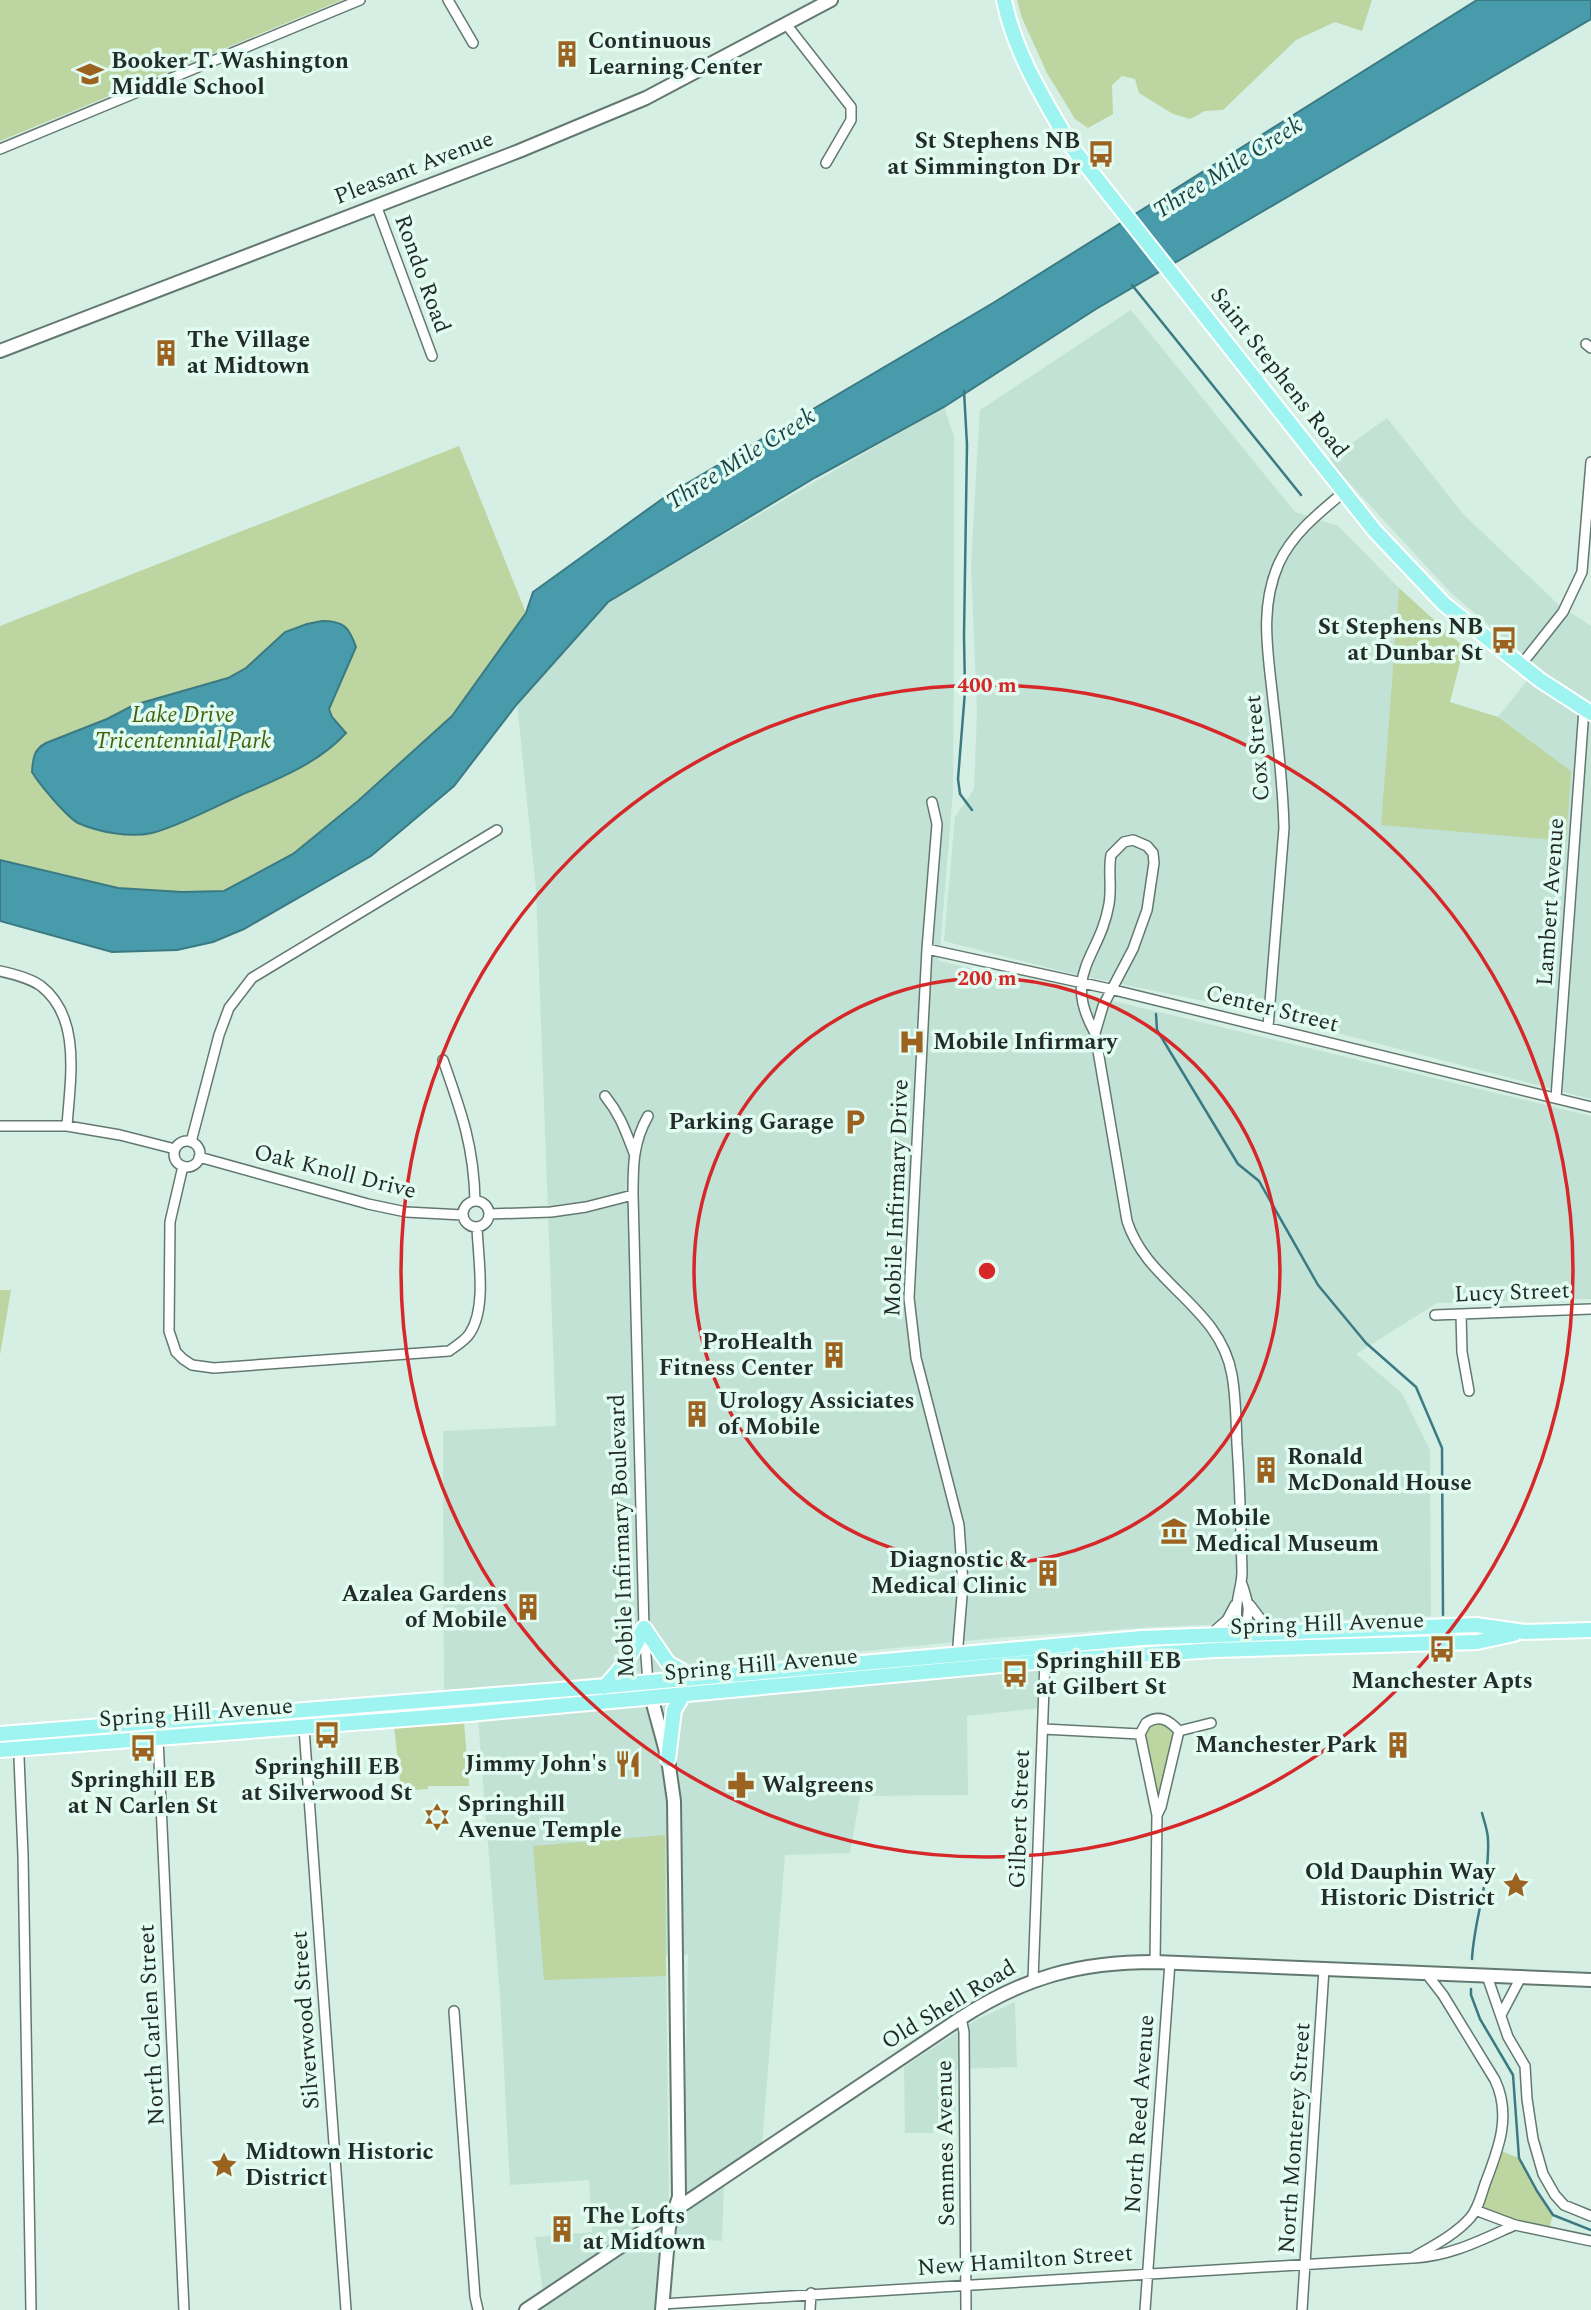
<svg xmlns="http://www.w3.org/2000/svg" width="1591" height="2310" font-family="Spectral,serif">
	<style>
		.built { fill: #c1e2d5 }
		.green { fill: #bdd5a1 }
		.water { fill: #479baa; stroke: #3c7a83; stroke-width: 2 }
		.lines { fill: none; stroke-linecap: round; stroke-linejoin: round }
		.stream { stroke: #3c7a83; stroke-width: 2.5 }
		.street-casing { stroke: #637970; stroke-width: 12 }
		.secondary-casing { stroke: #637970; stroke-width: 16 }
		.primary-casing { stroke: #fff; stroke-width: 18 }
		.street { stroke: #fff; stroke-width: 9 }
		.secondary { stroke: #fff; stroke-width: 12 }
		.primary { stroke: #9ef4f0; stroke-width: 14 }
		.ring { fill: none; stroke: #d62828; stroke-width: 3.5 }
		.labels { text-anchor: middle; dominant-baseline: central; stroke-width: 7; stroke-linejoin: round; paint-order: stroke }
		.poi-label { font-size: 23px; font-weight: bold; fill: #232c28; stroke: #e2fcf2; text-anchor: start }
		.street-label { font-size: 23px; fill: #232c28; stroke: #e2fcf2 }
		.park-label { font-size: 23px; font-style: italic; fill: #44620b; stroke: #e2fcf2 }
		.water-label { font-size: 24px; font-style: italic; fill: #1b4249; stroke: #e2fcf2 }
		.centre { fill: #d62828; stroke: #e2fcf2; stroke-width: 3.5 }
		.ring-label { font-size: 21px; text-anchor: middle; font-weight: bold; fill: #d62828; stroke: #e2fcf2; stroke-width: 7; stroke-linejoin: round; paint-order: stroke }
	</style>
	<rect width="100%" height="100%" fill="#d5efe4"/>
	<path class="built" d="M 1131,310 L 1295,512 L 1338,526 L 1399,588 L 1381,825 L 1571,771 L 1498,717 L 1538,667 L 1451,593 L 1328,460 L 1387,418 L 1464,515 L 1559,605 L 1591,626 L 1591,1099 L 1257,1012 L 1073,974 L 944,941 L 955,817 L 974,789 L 977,713 L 971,563 L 980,410 Z
		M 944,407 L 954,436 L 954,642 L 953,791 L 939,961 L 1051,986 L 1591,1116 L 1591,1299 L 1437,1303 L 1356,1354 L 1402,1393 L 1430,1450 L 1431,1616 L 1154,1627 L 996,1638 L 444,1693 L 443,1431 L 556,1426 L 536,889 L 517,704 L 608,602 Z
		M 1040,1666 L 1039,1708 L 967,1716 L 968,1795 L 860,1796 L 850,1853 L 785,1855 L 762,2144 L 683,2196 L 688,1955 L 666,1956 L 669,2216 L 724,2181 L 722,2241 L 665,2237 L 658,2310 L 539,2310 L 545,2306 L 535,2237 L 592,2232 L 589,2180 L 510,2185 L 500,1995 L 478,1718 Z
		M 1015,2002 L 1017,2067 L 956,2069 L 955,2129 L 933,2129 L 933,2133 L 905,2133 L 904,2067 L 976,2020 Z"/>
	<path class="green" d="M 0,0 L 342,0 L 0,141 Z
		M 1017,0 L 1372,0 L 1362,31 L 1335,22 L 1296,40 L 1223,110 L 1205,111 L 1190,119 L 1173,114 L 1139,93 L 1135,79 L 1122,76 L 1112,85 L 1113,114 L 1088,128 L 1075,119 L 1047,73 L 1022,18 Z
		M 459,446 L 526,613 L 452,716 L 358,801 L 293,854 L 224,891 L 182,892 L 118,888 L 0,860 L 0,626 Z
		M 1399,588 L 1464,647 L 1450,702 L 1498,717 L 1571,771 L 1566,841 L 1381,825 Z
		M 0,1290 L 11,1290 L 0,1355 Z
		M 464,1721 L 469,1786 L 428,1786 L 428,1789 L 401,1791 L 394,1726 Z
		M 1158,1721 L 1170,1727 L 1173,1737 L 1161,1790 L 1157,1793 L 1145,1736 L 1148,1727 Z
		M 665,1835 L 666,1976 L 544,1980 L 533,1846 Z
		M 1499,2150 L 1519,2158 L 1537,2191 L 1553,2215 L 1548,2232 L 1475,2210 Z"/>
	<path class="water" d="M 1477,0 L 1591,0 L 1591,19 L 1096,309 L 944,407 L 816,477 L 608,602 L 517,704 L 454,786 L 371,856 L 244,929 L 213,942 L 177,950 L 112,952 L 0,921 L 0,860 L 118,888 L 182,892 L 224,891 L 293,854 L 358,801 L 452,716 L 526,613 L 533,592 L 669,494 L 993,303 Z
		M 322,621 C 344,621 349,627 356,647 L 329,709 L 332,717 L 346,733 C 319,763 278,779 241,795 C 214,807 179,826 152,833 C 130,838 98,832 78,823 C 67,817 39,784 32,772 C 33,759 33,750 46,743 L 107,719 L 134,705 L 228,678 L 246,668 L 285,632 L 307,624 Z"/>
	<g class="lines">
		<path class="stream" d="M 1132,285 L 1301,495
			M 964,391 L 967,445 L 964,636 L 965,691 L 958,779 L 960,794 L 972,810
			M 1156,1014 L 1157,1030 L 1238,1164 L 1259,1181 L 1318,1285 L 1366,1343 L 1416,1387 L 1442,1448 L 1443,1615
			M 1472,1959 C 1474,1919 1490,1881 1488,1840 C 1488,1831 1484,1821 1482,1813
			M 1471,1989 L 1471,1995 L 1480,2019 L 1513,2075 L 1519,2158 L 1537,2191 L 1553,2215 L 1591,2230"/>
		<defs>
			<path id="street" d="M 448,0 L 473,43
				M 786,24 L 851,107 L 851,120 L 826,163
				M 0,149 L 360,0
				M 376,205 L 432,356
				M 1586,344 L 1591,348
				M 1521,665 L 1563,612 L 1582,572 L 1591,462
				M 932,802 L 937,824 L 927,949 L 909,1298 L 916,1358 L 959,1525 L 963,1584 L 957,1657
				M 1133,840 L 1147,846 L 1153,853 L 1154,863 L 1147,910 L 1133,949 L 1103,1006 L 1095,1033 C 1061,973 1100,958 1109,904 C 1112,887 1108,871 1111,855 L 1124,842 Z
				M 927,949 L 1110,989 L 1591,1107
				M 0,971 C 13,974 30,978 41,986 C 82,1018 70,1080 67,1126
				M 1268,1027 L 1284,828 C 1283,785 1278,742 1273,700 C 1268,652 1259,608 1279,563 C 1293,533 1320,512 1344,492
				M 1095,1033 L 1127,1221 C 1147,1284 1220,1306 1232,1375 C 1236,1398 1236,1421 1237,1444 C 1240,1487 1241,1529 1242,1572 C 1242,1588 1234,1603 1237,1619 C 1237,1624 1241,1628 1244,1633
				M 443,1060 C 461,1111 474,1146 475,1201
				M 605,1096 C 621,1116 625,1130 634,1153
				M 1556,1098 L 1584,709
				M 0,1126 L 67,1126 L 120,1135 L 175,1149
				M174 1154a13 13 0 1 1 26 0a13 13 0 1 1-26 0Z
				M 191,1142 L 219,1035 L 229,1008 L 252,978 L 497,830
				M 199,1157 L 368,1204 L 406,1212 L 463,1215
				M 183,1166 L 170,1222 L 169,1331 L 176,1352 L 183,1359 L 192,1365 L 214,1368 L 449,1351 C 456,1346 466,1340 470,1333 C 487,1307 478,1258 477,1227
				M463 1214a13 13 0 1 1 26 0a13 13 0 1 1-26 0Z
				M 489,1214 L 551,1212 L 586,1207 L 633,1195
				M 1461,1314 L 1462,1352 L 1469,1391
				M 1435,1315 L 1591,1309
				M 1242,1584 C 1251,1611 1249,1610 1244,1636
				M 1250,1605 L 1262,1621 L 1276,1631
				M 1211,1634 L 1227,1620 L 1235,1605
				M 648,1683 L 644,1628 L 633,1195 C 633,1166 633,1142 648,1116
				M 304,1728 L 346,2310
				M 1043,1729 L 1140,1734
				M 1179,1731 L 1211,1723
				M 18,1733 L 23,1855 L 31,2310
				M 158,1738 L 184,2310
				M 1157,1815 L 1161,1807 L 1179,1731
				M 1155,1962 L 1157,1815 L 1140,1734 L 1146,1723 C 1159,1714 1169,1720 1179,1731
				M 1487,1976 L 1508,2037 L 1525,2066 L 1527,2099 L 1533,2139 L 1543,2174 L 1555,2195 L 1564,2205 L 1591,2216
				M 1033,1980 L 1045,1661
				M 454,2011 L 475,2297 L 478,2310
				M 1501,2015 L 1521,1977
				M 961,2018 L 964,2032 L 966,2310
				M 1475,2210 L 1515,2225 L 1591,2241
				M 1414,2258 C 1451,2256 1481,2240 1515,2225
				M 662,2304 L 1412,2258 C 1431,2247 1455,2235 1470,2218 C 1478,2209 1481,2196 1485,2184 C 1498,2150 1512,2116 1495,2080 L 1443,1995 L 1426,1973
				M 810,2310 L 811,2293
				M 1145,2310 L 1170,1962
				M 1302,2310 L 1324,1969"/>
			<path id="secondary" d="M 0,351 L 519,151 L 646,98 L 831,0
				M 649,1689 L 668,1759 L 674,1801 L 679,2197 L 669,2227 L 662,2310
				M 526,2310 L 961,2018 C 1025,1977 1079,1962 1155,1962 L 1591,1980"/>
			<path id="primary" d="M 1004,0 C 1015,54 1044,99 1071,146 L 1374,530 L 1444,604 L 1540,680 L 1591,713
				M 644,1628 L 668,1663 L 694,1678
				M 604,1687 C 623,1669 633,1651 644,1628
				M 0,1734 L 584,1688 L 1142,1638 L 1476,1625 L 1525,1632 L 1591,1630
				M 0,1750 L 470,1714 L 1045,1661 L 1215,1650 L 1477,1642 L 1514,1634
				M 668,1759 L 674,1710 L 683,1695"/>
		</defs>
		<use href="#street" class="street-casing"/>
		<use href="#secondary" class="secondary-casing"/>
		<use href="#primary" class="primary-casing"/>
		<use href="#street" class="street"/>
		<use href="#secondary" class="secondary"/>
		<use href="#primary" class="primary"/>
	</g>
	<g class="ring">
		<circle cx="987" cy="1271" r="293"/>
		<circle cx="987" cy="1271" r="586"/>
	</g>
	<defs>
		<symbol id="building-bare" viewBox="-9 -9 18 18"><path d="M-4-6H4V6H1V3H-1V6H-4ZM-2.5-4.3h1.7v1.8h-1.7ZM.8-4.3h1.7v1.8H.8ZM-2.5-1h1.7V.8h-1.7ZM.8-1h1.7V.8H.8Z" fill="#9c6320" stroke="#e2fcf2" stroke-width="2.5" paint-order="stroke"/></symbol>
		<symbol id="school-bare" viewBox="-9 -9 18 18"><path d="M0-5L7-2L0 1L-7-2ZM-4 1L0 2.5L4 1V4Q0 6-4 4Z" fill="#9c6320" stroke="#e2fcf2" stroke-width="2.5" paint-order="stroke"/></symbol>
		<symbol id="bus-bare" viewBox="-9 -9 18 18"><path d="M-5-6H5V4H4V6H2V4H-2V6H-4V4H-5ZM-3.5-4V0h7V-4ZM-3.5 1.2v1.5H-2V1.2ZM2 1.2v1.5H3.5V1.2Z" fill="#9c6320" stroke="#e2fcf2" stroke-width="2.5" paint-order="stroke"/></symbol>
		<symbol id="hospital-bare" viewBox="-9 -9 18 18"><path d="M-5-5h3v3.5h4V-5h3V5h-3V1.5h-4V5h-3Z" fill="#9c6320" stroke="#e2fcf2" stroke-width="2.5" paint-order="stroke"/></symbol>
		<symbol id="parking-bare" viewBox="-9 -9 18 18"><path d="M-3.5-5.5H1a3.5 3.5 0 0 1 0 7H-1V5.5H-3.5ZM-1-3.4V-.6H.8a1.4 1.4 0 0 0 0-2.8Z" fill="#9c6320" stroke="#e2fcf2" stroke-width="2.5" paint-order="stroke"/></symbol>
		<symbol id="museum-bare" viewBox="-9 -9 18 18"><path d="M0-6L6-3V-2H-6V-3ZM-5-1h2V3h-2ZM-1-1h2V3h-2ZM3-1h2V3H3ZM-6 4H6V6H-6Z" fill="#9c6320" stroke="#e2fcf2" stroke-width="2.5" paint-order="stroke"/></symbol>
		<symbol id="restaurant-bare" viewBox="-9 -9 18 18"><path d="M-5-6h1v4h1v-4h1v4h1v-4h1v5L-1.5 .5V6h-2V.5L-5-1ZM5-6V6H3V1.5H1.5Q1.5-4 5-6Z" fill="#9c6320" stroke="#e2fcf2" stroke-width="2.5" paint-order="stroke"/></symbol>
		<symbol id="pharmacy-bare" viewBox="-9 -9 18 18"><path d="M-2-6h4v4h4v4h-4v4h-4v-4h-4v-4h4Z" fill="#9c6320" stroke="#e2fcf2" stroke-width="2.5" paint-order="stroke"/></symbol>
		<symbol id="synagogue-bare" viewBox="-9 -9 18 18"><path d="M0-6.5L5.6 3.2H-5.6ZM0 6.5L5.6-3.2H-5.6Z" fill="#9c6320" stroke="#e2fcf2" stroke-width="2.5" paint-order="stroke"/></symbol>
		<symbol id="sight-bare" viewBox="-9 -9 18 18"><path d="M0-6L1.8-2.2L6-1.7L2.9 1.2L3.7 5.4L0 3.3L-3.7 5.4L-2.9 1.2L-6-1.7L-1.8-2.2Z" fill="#9c6320" stroke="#e2fcf2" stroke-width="2.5" paint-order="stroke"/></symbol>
	</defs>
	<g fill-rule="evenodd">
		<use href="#building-bare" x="548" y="35" width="38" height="38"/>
		<use href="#school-bare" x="71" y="55" width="38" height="38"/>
		<use href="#bus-bare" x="1082" y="135" width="38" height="38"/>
		<use href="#building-bare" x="147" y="334" width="38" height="38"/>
		<use href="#bus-bare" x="1485" y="621" width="38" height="38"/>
		<use href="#hospital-bare" x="893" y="1023" width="38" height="38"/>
		<use href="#parking-bare" x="836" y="1103" width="38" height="38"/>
		<use href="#building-bare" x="815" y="1336" width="38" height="38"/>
		<use href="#building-bare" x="678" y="1395" width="38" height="38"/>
		<use href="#building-bare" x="1247" y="1451" width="38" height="38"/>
		<use href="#museum-bare" x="1155" y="1512" width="38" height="38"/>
		<use href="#building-bare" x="1029" y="1554" width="38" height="38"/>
		<use href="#building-bare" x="509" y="1588" width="38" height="38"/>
		<use href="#bus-bare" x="1423" y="1630" width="38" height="38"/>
		<use href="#bus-bare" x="996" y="1655" width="38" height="38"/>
		<use href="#bus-bare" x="308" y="1716" width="38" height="38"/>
		<use href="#building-bare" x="1379" y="1726" width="38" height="38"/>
		<use href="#bus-bare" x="124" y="1729" width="38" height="38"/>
		<use href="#restaurant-bare" x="609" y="1745" width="38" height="38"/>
		<use href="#pharmacy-bare" x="722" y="1766" width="38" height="38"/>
		<use href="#synagogue-bare" x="418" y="1798" width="38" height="38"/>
		<use href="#sight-bare" x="1497" y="1866" width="38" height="38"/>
		<use href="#sight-bare" x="205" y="2146" width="38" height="38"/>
		<use href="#building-bare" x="543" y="2210" width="38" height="38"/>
	</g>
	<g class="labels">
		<g class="poi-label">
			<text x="588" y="41">Continuous<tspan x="588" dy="26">Learning Center</tspan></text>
			<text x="111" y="61">Booker T. Washington<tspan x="111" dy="26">Middle School</tspan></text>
			<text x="1080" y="141" text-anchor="end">St Stephens NB<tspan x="1080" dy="26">at Simmington Dr</tspan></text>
			<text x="187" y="340">The Village<tspan x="187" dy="26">at Midtown</tspan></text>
			<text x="1483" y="627" text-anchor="end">St Stephens NB<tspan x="1483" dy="26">at Dunbar St</tspan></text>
			<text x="933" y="1042">Mobile Infirmary</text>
			<text x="834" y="1122" text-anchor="end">Parking Garage</text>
			<text x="813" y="1342" text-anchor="end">ProHealth<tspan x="813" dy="26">Fitness Center</tspan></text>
			<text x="718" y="1401">Urology Assiciates<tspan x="718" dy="26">of Mobile</tspan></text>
			<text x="1287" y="1457">Ronald<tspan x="1287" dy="26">McDonald House</tspan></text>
			<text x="1195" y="1518">Mobile<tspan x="1195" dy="26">Medical Museum</tspan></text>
			<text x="1027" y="1560" text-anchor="end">Diagnostic &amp;<tspan x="1027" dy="26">Medical Clinic</tspan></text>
			<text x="507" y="1594" text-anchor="end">Azalea Gardens<tspan x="507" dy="26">of Mobile</tspan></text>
			<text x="1036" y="1661">Springhill EB<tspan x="1036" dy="26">at Gilbert St</tspan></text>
			<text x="1442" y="1681" text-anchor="middle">Manchester Apts</text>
			<text x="1377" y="1745" text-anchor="end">Manchester Park</text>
			<text x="607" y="1764" text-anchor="end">Jimmy John's</text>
			<text x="327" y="1767" text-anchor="middle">Springhill EB<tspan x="327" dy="26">at Silverwood St</tspan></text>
			<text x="143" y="1780" text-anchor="middle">Springhill EB<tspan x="143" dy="26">at N Carlen St</tspan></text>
			<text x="762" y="1785">Walgreens</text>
			<text x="458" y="1804">Springhill<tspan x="458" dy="26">Avenue Temple</tspan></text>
			<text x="1495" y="1872" text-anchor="end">Old Dauphin Way<tspan x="1495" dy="26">Historic District</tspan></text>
			<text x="245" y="2152">Midtown Historic<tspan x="245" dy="26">District</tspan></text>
			<text x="583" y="2216">The Lofts<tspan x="583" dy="26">at Midtown</tspan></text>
		</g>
		<g class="street-label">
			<text transform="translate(414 168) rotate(-21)">Pleasant Avenue</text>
			<text transform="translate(422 274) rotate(70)">Rondo Road</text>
			<text transform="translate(1279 373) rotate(52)">Saint Stephens Road</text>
			<text transform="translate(1258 748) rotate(-95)">Cox Street</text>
			<text transform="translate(1551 902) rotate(-86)">Lambert Avenue</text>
			<text transform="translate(1272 1009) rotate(14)">Center Street</text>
			<text transform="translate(335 1172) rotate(14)">Oak Knoll Drive</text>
			<text transform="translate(897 1198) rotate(-88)">Mobile Infirmary Drive</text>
			<text transform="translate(1512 1293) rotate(-2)">Lucy Street</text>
			<text transform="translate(622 1536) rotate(-92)">Mobile Infirmary Boulevard</text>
			<text transform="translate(1327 1624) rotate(-2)">Spring Hill Avenue</text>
			<text transform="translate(761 1665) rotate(-5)">Spring Hill Avenue</text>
			<text transform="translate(196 1713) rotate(-4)">Spring Hill Avenue</text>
			<text transform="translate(1020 1819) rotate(-88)">Gilbert Street</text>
			<text transform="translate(949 2005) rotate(-31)">Old Shell Road</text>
			<text transform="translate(306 2020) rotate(-94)">Silverwood Street</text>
			<text transform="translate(152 2025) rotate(-93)">North Carlen Street</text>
			<text transform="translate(1140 2114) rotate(-86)">North Reed Avenue</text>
			<text transform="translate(1295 2138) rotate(-86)">North Monterey Street</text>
			<text transform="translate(946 2143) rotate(-91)">Semmes Avenue</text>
			<text transform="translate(1025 2261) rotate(-4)">New Hamilton Street</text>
		</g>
		<g class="park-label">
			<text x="183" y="715">Lake Drive<tspan x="183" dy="26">Tricentennial Park</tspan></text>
		</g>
		<g class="water-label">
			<text transform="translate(1228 168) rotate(-32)">Three Mile Creek</text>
			<text transform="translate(741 459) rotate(-32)">Three Mile Creek</text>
		</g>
	</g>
	<circle cx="987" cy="1271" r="10" class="centre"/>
	<g class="ring-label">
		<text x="987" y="692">400 m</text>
		<text x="987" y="985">200 m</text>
	</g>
</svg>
